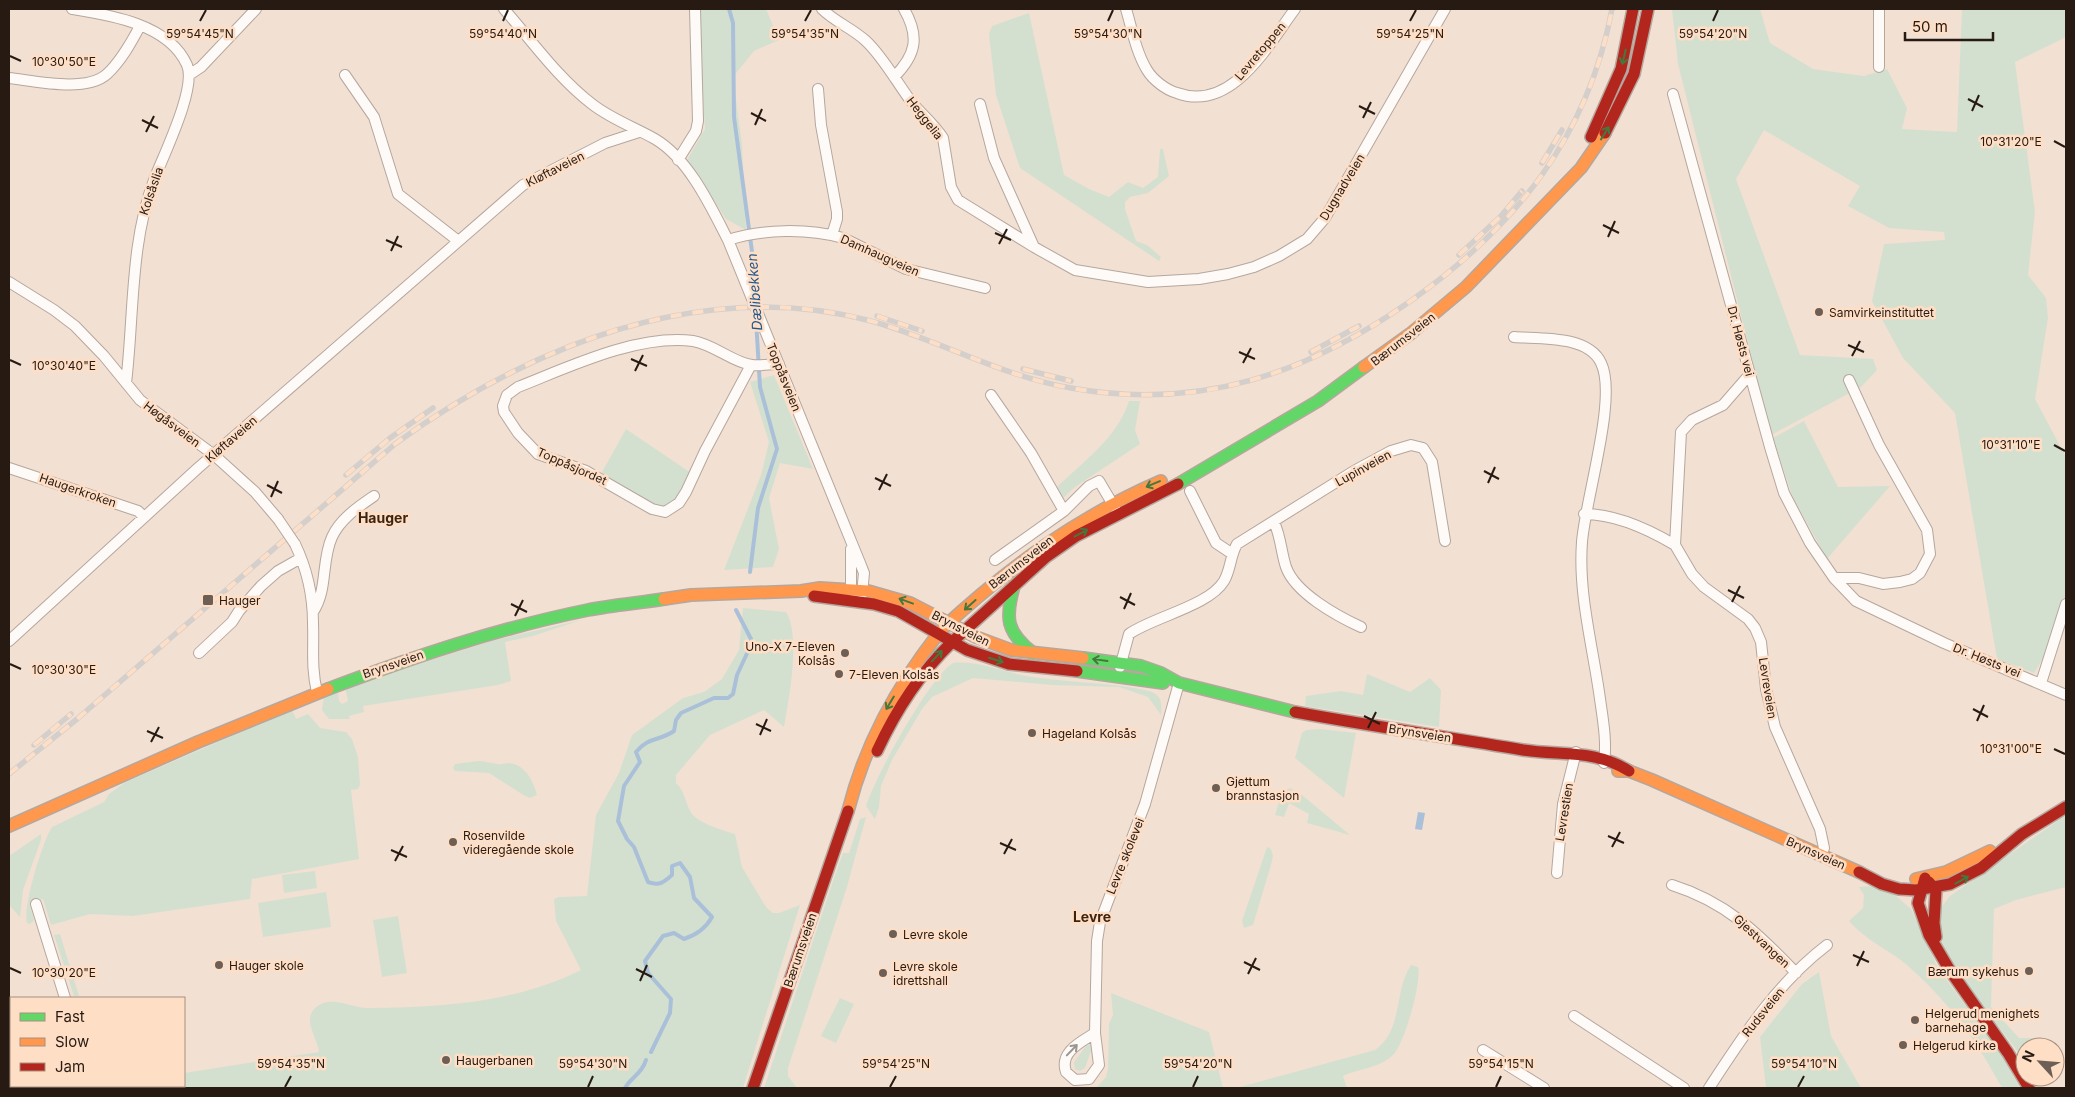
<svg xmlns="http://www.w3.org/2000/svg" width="2075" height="1097" font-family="Inter,sans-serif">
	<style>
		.green { fill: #d4e0cf }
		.water { fill: #aac0d9 }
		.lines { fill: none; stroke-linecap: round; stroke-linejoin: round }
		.stream { stroke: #aac0d9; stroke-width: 4 }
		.street-casing { stroke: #b5a79d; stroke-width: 12 }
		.fast-casing { stroke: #b5a79d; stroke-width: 14 }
		.slow-casing { stroke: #b5a79d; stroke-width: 14 }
		.jam-casing { stroke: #b5a79d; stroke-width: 14 }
		.street { stroke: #fdfaf8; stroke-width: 10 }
		.fast { stroke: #63d668; stroke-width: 11 }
		.slow { stroke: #ff974d; stroke-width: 11 }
		.jam { stroke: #b3261e; stroke-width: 11 }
		.rail-casing { stroke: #d4cfcb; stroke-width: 5.5 }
		.rail { stroke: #ffdec6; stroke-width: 4; stroke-dasharray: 11; stroke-linecap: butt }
		.street-bridge-casing { stroke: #b5a79d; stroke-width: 12; stroke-linecap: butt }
		.street-bridge { stroke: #fdfaf8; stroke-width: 10 }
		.oneway { stroke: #44783d }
		.oneway2 { stroke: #9c9590 }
		.ticks { fill: none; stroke: #261a12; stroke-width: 2 }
		.poi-dot { fill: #6d5f56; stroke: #ffdec6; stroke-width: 2 }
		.labels { text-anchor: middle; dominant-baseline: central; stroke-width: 5; stroke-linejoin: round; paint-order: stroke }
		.street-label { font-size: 12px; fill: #261a12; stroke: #ffdec6 }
		.poi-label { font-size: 12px; fill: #261a12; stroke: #ffdec6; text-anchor: start }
		.water-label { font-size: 14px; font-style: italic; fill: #21588d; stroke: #ffdec6 }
		.neighbourhood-label { font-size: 14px; font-weight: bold; fill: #3c2411; stroke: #ffdec6 }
		.ticks-label { font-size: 12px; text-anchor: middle; fill: #261a12; stroke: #ffdec6; stroke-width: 5; stroke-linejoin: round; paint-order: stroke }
	</style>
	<rect width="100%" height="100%" fill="#f2e0d3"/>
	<path class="green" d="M 697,9 L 766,9 L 779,40 L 754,51 L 733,77 L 742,145 L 746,230 L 726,219 L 687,160 L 705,129 Z
		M 1672,9 L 1760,9 L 1770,43 L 1813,69 L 1864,76 L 1887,69 L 1907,108 L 1902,129 L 1957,132 L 1962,9 L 2066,9 L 2066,37 L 2015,62 L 2035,212 L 2028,275 L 2046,298 L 2048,318 L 2035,399 L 2066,457 L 2066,602 L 2056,637 L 2034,673 L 1997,659 L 1955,413 L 1903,358 L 1872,301 L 1884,244 L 1945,240 L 1944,232 L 1889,228 L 1848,206 L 1860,186 L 1764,130 L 1736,179 L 1800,355 L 1873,359 L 1877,370 L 1861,387 L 1771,435 L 1686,96 L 1678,64 Z
		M 1029,13 L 1064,175 L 1089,189 L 1109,197 L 1128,182 L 1143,188 L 1158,177 L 1160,149 L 1163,149 L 1169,176 L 1148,193 L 1130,197 L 1125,202 L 1125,209 L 1136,241 L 1147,245 L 1161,257 L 1159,261 L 1020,168 L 996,95 L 989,34 L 992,26 Z
		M 774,375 L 813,469 L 780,463 L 769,498 L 779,549 L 773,567 L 724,570 L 761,475 L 769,442 L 750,382 Z
		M 1129,401 L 1140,401 L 1135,430 L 1140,444 L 1075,487 L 1061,500 L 1056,488 C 1084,461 1117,438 1129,401 Z
		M 1804,421 L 1838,487 L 1890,486 L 1827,559 L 1793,498 L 1773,438 Z
		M 626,429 L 691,473 L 682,494 L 671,506 L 657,506 L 601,474 Z
		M 743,608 L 786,612 C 801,634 789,700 784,727 L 764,710 L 710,735 L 676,775 L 676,783 C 686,792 685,804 692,814 C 699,823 724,831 735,834 L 742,867 L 766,907 L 773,913 L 779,913 L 800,905 L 743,1088 L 139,1088 L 136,1086 L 184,1086 L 184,1073 L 319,1052 C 318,1041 305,1023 312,1012 C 326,991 353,1009 368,1008 C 441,1007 515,1003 581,970 L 556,921 L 554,899 L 559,897 L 587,896 L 596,815 L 619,773 L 632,735 L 683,698 L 704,692 L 722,679 L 739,650 Z
		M 581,620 L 533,636 L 505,642 L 511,681 L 498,685 L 363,706 L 364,712 L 349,716 L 350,719 L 329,719 L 322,710 L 324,696 L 338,693 L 339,701 L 342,704 L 348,701 L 345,687 L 495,640 Z
		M 953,663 C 979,660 1008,674 1033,677 C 1072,683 1111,682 1149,691 C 1162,695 1162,703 1161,715 L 1148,697 L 1119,687 L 1052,685 L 973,678 L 932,697 L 922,709 L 892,760 L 881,786 L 879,807 L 875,819 L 866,806 C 874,779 930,676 953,663 Z
		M 1367,674 L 1410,692 L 1430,678 L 1441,690 L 1439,727 L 1305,706 L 1306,696 L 1341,691 L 1363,695 Z
		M 292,710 L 296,719 L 308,714 L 320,728 L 346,732 L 352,739 L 358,757 L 360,785 L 358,789 L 351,790 L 359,859 L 252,879 L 250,899 L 133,916 L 90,914 L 51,925 L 43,899 L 30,905 L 34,920 L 30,924 L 27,923 C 22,908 43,840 52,827 L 104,802 L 109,794 L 126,782 Z
		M 1320,729 L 1356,733 L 1344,798 L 1295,758 L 1302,733 L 1306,730 Z
		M 478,761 C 485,761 490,763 497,764 C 501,765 505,763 509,763 C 525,764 534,782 537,795 L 530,798 L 525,796 L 489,773 L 455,771 L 453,768 L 455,764 Z
		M 1290,788 L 1302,795 L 1350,835 L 1307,823 L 1309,814 L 1289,803 L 1284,817 L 1275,815 L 1282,792 Z
		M 2066,815 L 2066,887 L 2016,900 L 1994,909 L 1991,1007 L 2019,1038 L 2038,1038 L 2039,1047 L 2025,1047 L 2025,1066 L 2016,1049 L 1978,1001 L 1942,945 L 1939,910 L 1950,896 Z
		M 866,817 L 847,887 L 788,1068 L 788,1076 L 797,1088 L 764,1088 L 835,875 L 843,853 L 849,853 L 860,819 Z
		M 41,834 L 41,840 L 23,890 L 20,917 L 9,905 L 9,856 Z
		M 1267,847 L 1271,849 L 1273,856 L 1271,865 L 1253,925 L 1244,928 L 1242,921 Z
		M 315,871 L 317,888 L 284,893 L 282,875 Z
		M 1873,886 L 1894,894 L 1911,909 L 1938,968 L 2001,1054 L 2020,1088 L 2002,1088 C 1976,1040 1949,1002 1907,965 C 1889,950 1864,939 1849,921 L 1863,908 L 1864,895 L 1859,887 Z
		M 326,892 L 331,927 L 263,937 L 258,903 Z
		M 398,916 L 407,973 L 382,977 L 373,920 Z
		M 60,934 L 79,996 L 74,996 L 54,935 Z
		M 1411,965 L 1418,967 C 1422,982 1404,1045 1393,1055 C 1380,1068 1358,1069 1343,1076 L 1347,1088 L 1236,1088 L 1375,1050 C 1404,1029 1393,992 1411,965 Z
		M 1819,972 L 1831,1036 L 1861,1088 L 1766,1088 L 1760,1037 L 1802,984 Z
		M 1111,993 L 1209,1032 L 1223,1088 L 1096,1088 L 1106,1077 L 1108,1069 L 1109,1024 L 1113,1015 Z
		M 840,998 L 854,1004 L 836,1043 L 821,1036 Z
		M 1090,1044 L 1092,1048 L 1085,1068 L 1080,1071 L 1075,1069 L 1074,1062 L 1086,1046 Z"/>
	<path class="water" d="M 1418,812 L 1425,813 L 1422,830 L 1415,829 Z"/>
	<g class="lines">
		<path class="stream" d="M 729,9 L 733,23 L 734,117 L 753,259 L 755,295
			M 750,572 L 758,508 L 777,449 L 760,387 L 756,319
			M 651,1052 L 670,1013 L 671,999 L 648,973 L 645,961 L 663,936 L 674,933 L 684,939 C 696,935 706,928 712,917 L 694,898 L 690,877 L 680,863 L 672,866 L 672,875 C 663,883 659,886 648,882 L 634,847 L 627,839 L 618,821 L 624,786 L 640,762 L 636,752 C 649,736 658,742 674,731 L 676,720 L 681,713 L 714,698 L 728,698 L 733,694 L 737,675 L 750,647 L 751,639 L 736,610
			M 625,1088 C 631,1077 642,1074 646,1060"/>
		<defs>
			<path id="street" d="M 72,9 C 110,15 169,24 187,65 C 197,88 163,156 154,180 C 130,243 134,317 126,383
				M 504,9 C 532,41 558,78 592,104 C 611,119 634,127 655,139 C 689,159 711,207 728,240 L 860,563 L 864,573 L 862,594
				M 822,9 C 835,22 852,28 866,41 C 883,57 896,81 910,100 C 920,113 934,124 943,138 L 951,187 L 958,200 L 1034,247
				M 1126,9 C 1132,29 1136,52 1147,70 C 1153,80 1166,90 1177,93 C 1232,113 1268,45 1295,9
				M 1879,67 L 1879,9
				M 189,75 L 201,67 L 256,9
				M 345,75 L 374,117 L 398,194 L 457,240
				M 894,77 C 916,55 920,37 904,9
				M 9,78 C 35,81 86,93 107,74 C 121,61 131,43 140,26
				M 818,89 L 821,125 L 837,212 L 837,219 L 832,235
				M 1673,94 L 1770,447 L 1784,493 L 1810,543 L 1834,578 L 1856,601 L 1944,643 L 2066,695
				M 980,104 L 994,158 L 1034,247 L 1075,270 L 1148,282 L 1199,279 L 1228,274 L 1254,267 L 1279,256 L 1307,239 L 1325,218 L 1445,9
				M 678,160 L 696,131 L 698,121 L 695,9
				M 728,240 C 763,229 807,228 843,238 L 906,269 L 985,288
				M 9,282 L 54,310 L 75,326 L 104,356 L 140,400 L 214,455 L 255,492 L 278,519
				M 1514,337 C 1540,339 1588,335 1601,363 C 1618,397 1585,500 1582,542 C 1578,594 1593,647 1600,699 C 1603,720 1607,742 1604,763
				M 751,365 L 705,451 L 686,492 L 679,503 L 665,512 L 652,509 L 586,471 L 538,454 L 518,433 L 504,412 L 503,406 L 507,395 L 518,387 C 569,367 637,334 693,341 C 713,344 734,363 752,365 C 761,366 770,364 779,364
				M 1750,374 L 1723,405 L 1692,420 L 1681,432 L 1675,545 L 1692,574 L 1704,587 L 1748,619 L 1755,628 L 1761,642 L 1766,689 L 1775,727 L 1820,829 L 1824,848 L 1821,855
				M 991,395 L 1031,453 L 1064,511
				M 9,468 L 138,511 L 144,517
				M 1190,491 L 1216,543 L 1231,553
				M 1584,514 C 1616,514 1648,529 1675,545
				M 1274,522 C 1281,537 1281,552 1286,567 C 1295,593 1337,616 1361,627
				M 295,544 C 307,569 313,595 313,623 C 314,647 311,668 317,692
				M 851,549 L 851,589 L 853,594
				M 995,560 L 1064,511 L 1089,486 L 1099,481 L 1115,508
				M 1834,578 L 1859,578 L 1883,584 L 1900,582 L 1912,579 L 1920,573 L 1930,554 L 1927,530 L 1879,445 L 1849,380
				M 313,612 C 328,590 321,561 332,537 C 340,519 358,507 374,496
				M 9,641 L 198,468 L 523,185 L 605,143 L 639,132
				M 199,653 L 232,622 L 239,611 L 261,586 L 278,571 L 301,558
				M 1120,667 L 1129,634 C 1153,617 1209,606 1224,581 C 1231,569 1230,556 1237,544 L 1354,471 L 1391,451 L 1411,445 L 1423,448 L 1432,462 L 1445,541
				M 2041,683 L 2066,604
				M 1557,873 L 1563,804 L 1576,752
				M 1672,885 C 1726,902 1758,933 1796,973
				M 36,904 L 65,998
				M 1574,1016 L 1684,1088
				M 1095,1033 C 1081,1042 1059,1052 1066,1072 L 1075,1080 L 1089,1079 L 1099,1065 L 1095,1033 L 1097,941 L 1100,922 L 1145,804 L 1179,683
				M 1483,1050 L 1544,1088
				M 93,1086 L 94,1088
				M 1709,1088 C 1743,1036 1777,983 1827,945"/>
			<path id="fast" d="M 1178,484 L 1318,401 L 1364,367
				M 1014,586 C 1005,618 1006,632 1033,653
				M 1083,658 L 1141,666 L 1161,673 L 1179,683 L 1295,712
				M 1077,671 L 1163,683
				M 328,689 C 413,657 499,628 588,610 C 613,605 639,603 664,599"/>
			<path id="slow" d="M 1364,367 L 1410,334 L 1466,287 L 1581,168 L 1605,133
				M 664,599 L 691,595 L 801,591 L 820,588 L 868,591 L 910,603 L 976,637 L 1011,650 L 1083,658
				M 943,628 C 1009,567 1078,517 1161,481
				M 1618,771 L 1629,771 L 1652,780 L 1859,872
				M 848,811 C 865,744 896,688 938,634
				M 9,826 L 198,742 L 328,689
				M 1916,879 L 1946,872 L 1990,851"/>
			<path id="jam" d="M 1605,133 L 1634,74 L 1648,9
				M 1591,137 L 1621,69 L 1633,9
				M 814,596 L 874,604 L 898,611 L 967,650 L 1009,664 L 1077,671
				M 952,642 L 1046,557 L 1076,536 L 1178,484
				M 1295,712 C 1371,726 1447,737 1523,750 C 1561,756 1595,749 1629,771
				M 877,751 C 896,710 919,674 952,642
				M 1859,872 L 1882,884 L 1899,889 L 1916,890 L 1950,884 L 1981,868 L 2022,834 L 2066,807
				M 1925,878 L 1918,903 L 1929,935 L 1949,969 L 2008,1053 L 2029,1088
				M 1929,882 L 1936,890 L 1934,923 L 1936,937
				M 753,1088 L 848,811"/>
		</defs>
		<use href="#street" class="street-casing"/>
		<use href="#fast" class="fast-casing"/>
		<use href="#slow" class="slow-casing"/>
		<use href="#jam" class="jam-casing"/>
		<use href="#street" class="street"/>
		<use href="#fast" class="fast"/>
		<use href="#slow" class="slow"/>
		<use href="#jam" class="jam"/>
		<defs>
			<path id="rail" d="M 1542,163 L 1562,130
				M 1459,255 L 1501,216 L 1522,191
				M 877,316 L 922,331
				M 1311,352 L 1359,326
				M 1023,369 L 1071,381
				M 346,475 L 390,438 L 433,408
				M 34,745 L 71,714
				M 9,774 L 77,719 L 395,444 C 502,366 629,308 763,307 C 799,307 837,312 871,321 C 939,340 1001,376 1071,388 C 1200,411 1307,374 1412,300 C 1516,226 1588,137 1612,9"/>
		</defs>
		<use href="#rail" class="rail-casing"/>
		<use href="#rail" class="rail"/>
		<defs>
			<path id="street-bridge" d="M 278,519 L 295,544"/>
		</defs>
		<use href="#street-bridge" class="street-bridge-casing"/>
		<use href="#street-bridge" class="street-bridge"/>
	</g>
	<defs><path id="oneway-shaft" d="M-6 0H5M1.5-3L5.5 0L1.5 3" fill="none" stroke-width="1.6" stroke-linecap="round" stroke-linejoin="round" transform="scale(1.25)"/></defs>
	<g class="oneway">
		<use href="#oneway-shaft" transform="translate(1624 57) rotate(103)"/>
		<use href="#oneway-shaft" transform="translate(1605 133) rotate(-58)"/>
		<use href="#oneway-shaft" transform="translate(1153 484) rotate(157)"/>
		<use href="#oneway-shaft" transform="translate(1081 533) rotate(-28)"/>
		<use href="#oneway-shaft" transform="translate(906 601) rotate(-160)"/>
		<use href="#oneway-shaft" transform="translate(970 605) rotate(138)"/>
		<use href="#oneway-shaft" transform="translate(937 656) rotate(-46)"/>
		<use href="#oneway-shaft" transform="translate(996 660) rotate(17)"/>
		<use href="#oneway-shaft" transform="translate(1100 660) rotate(-172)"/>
		<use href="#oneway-shaft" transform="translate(890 703) rotate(121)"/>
		<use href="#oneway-shaft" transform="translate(1962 880) rotate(-29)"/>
	</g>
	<use class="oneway2" href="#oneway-shaft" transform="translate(1072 1050) rotate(-46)"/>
	<path class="ticks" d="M 200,21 L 206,10M 503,21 L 508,10M 805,21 L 811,10M 1108,21 L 1113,10M 1410,21 L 1416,10M 1713,21 L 1718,10M 10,56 L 21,61M 1968,99 L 1983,107M 1359,106 L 1375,114M 1972,111 L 1979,95M 751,113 L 766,121M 1363,118 L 1371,102M 142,120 L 158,128M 755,125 L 762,109M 146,132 L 154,116M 2054,141 L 2065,147M 1603,225 L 1619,233M 995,233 L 1011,240M 1608,237 L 1615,221M 386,240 L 402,247M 999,244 L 1007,229M 391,251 L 398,236M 1848,345 L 1864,352M 1239,352 L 1255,359M 1852,356 L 1860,341M 631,359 L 647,366M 10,360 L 21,365M 1243,363 L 1251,348M 635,371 L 643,355M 2054,445 L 2065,451M 1484,471 L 1499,479M 875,478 L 891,486M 1488,483 L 1495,467M 267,485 L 282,493M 879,490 L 887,474M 271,497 L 278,481M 1728,590 L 1744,598M 1120,597 L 1135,605M 1732,602 L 1740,586M 511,604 L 527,612M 1124,609 L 1131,593M 515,616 L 523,600M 10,664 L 21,669M 1973,709 L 1988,717M 1364,716 L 1380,724M 1977,721 L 1984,705M 756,724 L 771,731M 1368,728 L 1376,712M 147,731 L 163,738M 760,735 L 767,719M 151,742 L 159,727M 2054,749 L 2065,754M 1608,836 L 1624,843M 1000,843 L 1016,850M 1612,847 L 1620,832M 391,850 L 407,857M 1004,854 L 1012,839M 395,861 L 403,846M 1853,955 L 1869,962M 1244,962 L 1260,970M 1857,966 L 1864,951M 10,968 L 21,973M 636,969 L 652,977M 1248,974 L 1256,958M 640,981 L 647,965M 285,1087 L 291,1076M 588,1087 L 593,1076M 890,1087 L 896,1076M 1193,1087 L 1198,1076M 1496,1087 L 1501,1076M 1798,1087 L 1804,1076"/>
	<g class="poi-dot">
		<circle cx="1819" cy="312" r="5"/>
		<rect x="202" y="594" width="12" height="12" rx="2.5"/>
		<circle cx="845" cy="653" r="5"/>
		<circle cx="839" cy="674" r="5"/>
		<circle cx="1032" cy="733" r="5"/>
		<circle cx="1216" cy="788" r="5"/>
		<circle cx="453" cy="842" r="5"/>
		<circle cx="893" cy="934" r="5"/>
		<circle cx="219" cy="965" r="5"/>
		<circle cx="2029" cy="971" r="5"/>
		<circle cx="883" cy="973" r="5"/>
		<circle cx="1915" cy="1020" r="5"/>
		<circle cx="1903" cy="1045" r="5"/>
		<circle cx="446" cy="1060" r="5"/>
	</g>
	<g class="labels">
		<g class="street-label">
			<text transform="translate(1260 51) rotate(-50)">Levretoppen</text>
			<text transform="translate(925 118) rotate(52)">Heggelia</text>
			<text transform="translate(555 169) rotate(-27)">Kløftaveien</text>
			<text transform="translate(1342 187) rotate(-59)">Dugnadveien</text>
			<text transform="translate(151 191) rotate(-71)">Kolsåslia</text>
			<text transform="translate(880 255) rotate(24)">Damhaugveien</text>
			<text transform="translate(1403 339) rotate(-38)">Bærumsveien</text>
			<text transform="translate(1741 341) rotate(75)">Dr. Høsts vei</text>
			<text transform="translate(784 377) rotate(68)">Toppåsveien</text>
			<text transform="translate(172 424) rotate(37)">Høgåsveien</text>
			<text transform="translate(231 439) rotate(-41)">Kløftaveien</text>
			<text transform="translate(572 466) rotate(24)">Toppåsjordet</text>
			<text transform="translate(1363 468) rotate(-29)">Lupinveien</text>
			<text transform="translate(78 490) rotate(19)">Haugerkroken</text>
			<text transform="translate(1021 562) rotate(-38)">Bærumsveien</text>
			<text transform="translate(961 628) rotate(27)">Brynsveien</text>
			<text transform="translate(1987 660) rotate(22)">Dr. Høsts vei</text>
			<text transform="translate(393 664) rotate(-19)">Brynsveien</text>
			<text transform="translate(1768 688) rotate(81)">Levreveien</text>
			<text transform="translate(1420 733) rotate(9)">Brynsveien</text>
			<text transform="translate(1564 812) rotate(-81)">Levrestien</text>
			<text transform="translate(1816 853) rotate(24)">Brynsveien</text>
			<text transform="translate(1125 856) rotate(-68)">Levre skolevei</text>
			<text transform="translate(1762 941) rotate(43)">Gjestvangen</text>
			<text transform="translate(800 950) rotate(-71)">Bærumsveien</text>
			<text transform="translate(1763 1012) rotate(-51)">Rudsveien</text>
		</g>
		<g class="poi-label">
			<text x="1829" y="312">Samvirkeinstituttet</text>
			<text x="219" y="600">Hauger</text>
			<text x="835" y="646" text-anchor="end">Uno-X 7-Eleven<tspan x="835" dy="14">Kolsås</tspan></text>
			<text x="849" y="674">7-Eleven Kolsås</text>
			<text x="1042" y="733">Hageland Kolsås</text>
			<text x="1226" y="781">Gjettum<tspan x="1226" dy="14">brannstasjon</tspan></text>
			<text x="463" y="835">Rosenvilde<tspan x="463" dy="14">videregående skole</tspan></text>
			<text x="903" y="934">Levre skole</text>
			<text x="229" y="965">Hauger skole</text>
			<text x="893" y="966">Levre skole<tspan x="893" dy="14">idrettshall</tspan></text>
			<text x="2019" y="971" text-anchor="end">Bærum sykehus</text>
			<text x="1925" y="1013">Helgerud menighets<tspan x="1925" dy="14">barnehage</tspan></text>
			<text x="1913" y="1045">Helgerud kirke</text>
			<text x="456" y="1060">Haugerbanen</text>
		</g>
		<g class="water-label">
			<text transform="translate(754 292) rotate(-94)">Dælibekken</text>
		</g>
		<g class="neighbourhood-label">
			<text x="383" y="517">Hauger</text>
			<text x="1092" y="916">Levre</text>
		</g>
	</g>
	<g class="ticks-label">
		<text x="200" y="38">59°54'45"N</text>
		<text x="503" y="38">59°54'40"N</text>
		<text x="805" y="38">59°54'35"N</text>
		<text x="1108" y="38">59°54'30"N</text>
		<text x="1410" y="38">59°54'25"N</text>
		<text x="1713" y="38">59°54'20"N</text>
		<text x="64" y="66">10°30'50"E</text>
		<text x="2011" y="146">10°31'20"E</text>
		<text x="64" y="370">10°30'40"E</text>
		<text x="2011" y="449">10°31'10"E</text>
		<text x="64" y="674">10°30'30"E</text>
		<text x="2011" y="753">10°31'00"E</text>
		<text x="64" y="977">10°30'20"E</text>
		<text x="291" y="1068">59°54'35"N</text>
		<text x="593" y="1068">59°54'30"N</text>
		<text x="896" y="1068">59°54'25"N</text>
		<text x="1198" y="1068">59°54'20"N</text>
		<text x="1501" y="1068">59°54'15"N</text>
		<text x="1804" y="1068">59°54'10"N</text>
	</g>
	<rect width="2075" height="1097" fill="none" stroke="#261a12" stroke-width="20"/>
	<rect x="10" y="997" width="175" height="90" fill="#ffdec6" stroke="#a8907e"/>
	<rect x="20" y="1013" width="25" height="8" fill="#63d668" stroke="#a8907e"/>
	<text x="55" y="1022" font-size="15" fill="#261a12">Fast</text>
	<rect x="20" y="1038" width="25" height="8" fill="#ff974d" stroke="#a8907e"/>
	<text x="55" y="1047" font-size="15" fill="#261a12">Slow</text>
	<rect x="20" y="1063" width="25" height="8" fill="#b3261e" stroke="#a8907e"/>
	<text x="55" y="1072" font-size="15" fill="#261a12">Jam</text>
	<g transform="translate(2040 1062) rotate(296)"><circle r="24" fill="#ffdec6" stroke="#a8907e"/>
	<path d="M0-4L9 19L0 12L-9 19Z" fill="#6d5f56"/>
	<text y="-8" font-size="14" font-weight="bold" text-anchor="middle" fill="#261a12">N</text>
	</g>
	<path d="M1905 32v8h88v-8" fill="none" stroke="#261a12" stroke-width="2.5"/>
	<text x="1912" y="32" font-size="15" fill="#261a12" stroke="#ffdec6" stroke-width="4" paint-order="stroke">50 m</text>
</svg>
